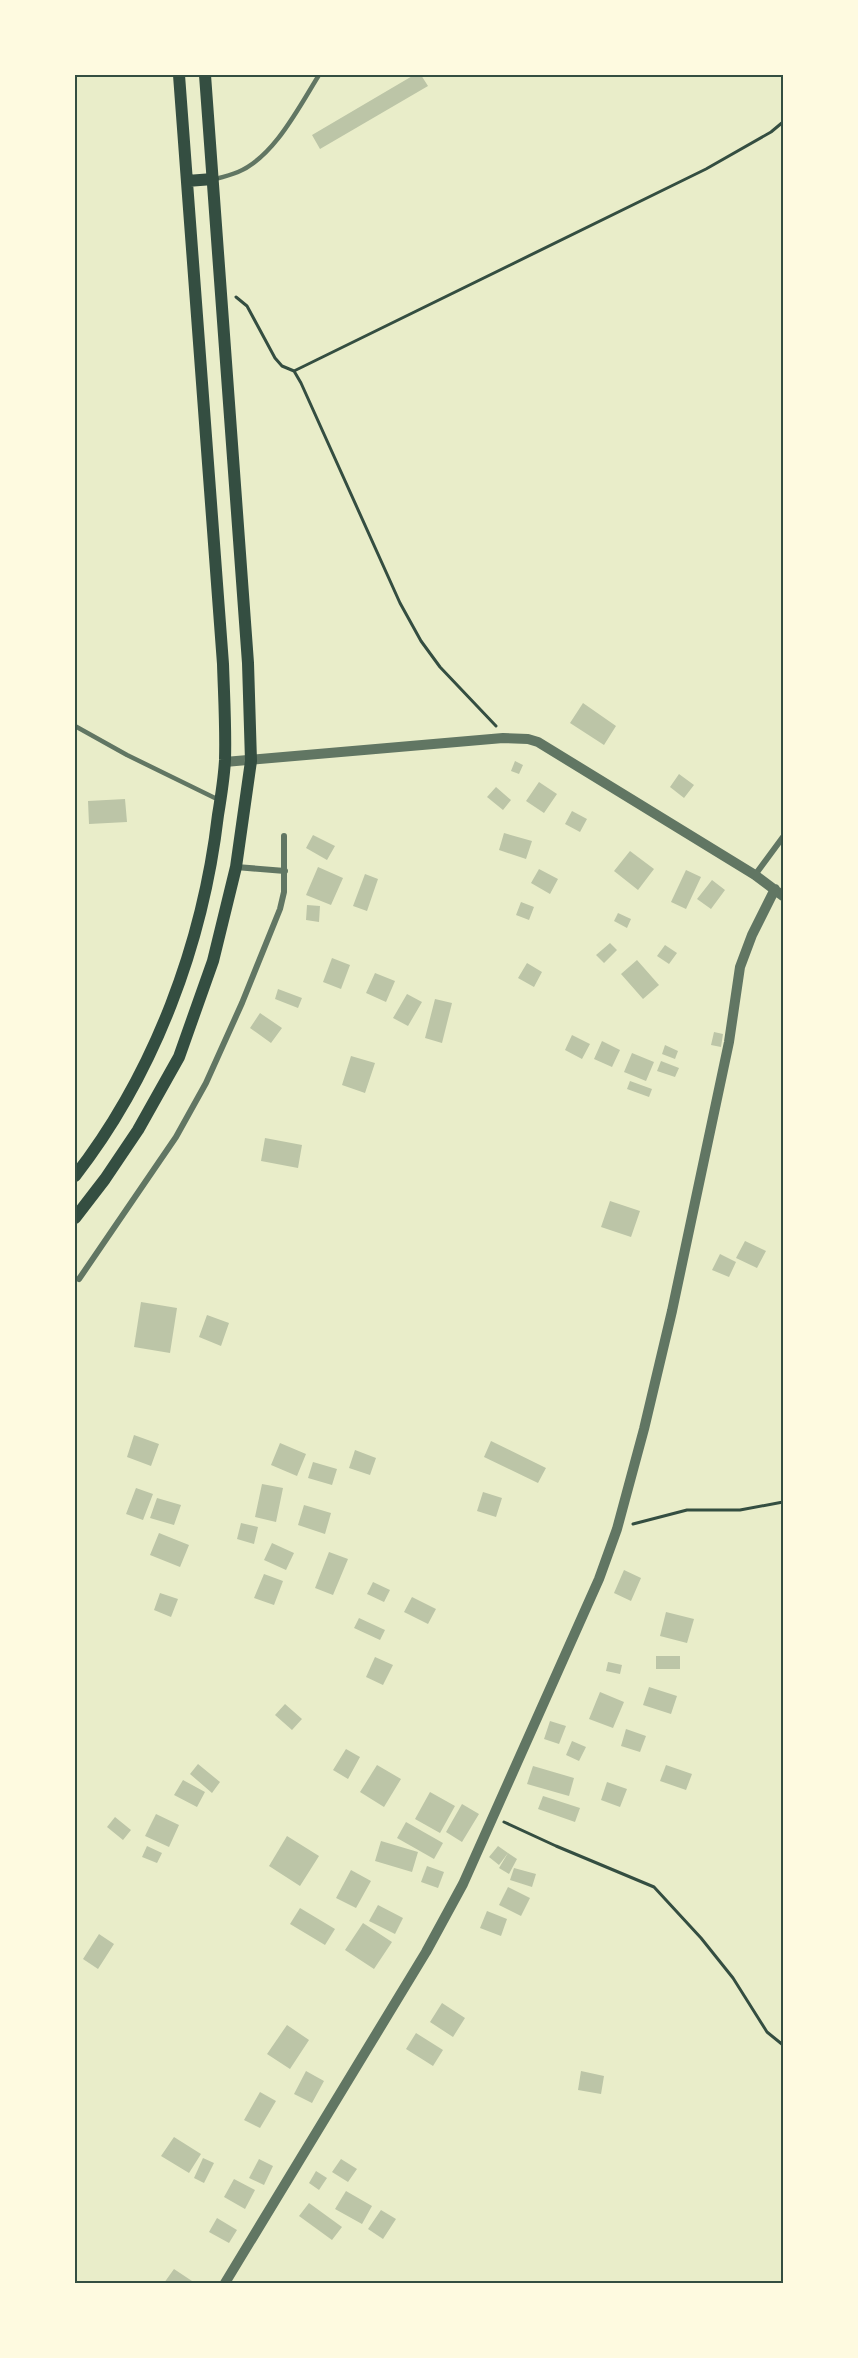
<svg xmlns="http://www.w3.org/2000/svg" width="858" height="2358" font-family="Lato,sans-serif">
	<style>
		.building { fill: #bcc5a7 }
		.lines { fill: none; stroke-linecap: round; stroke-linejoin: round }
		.path { stroke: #344e41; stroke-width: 3 }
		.service { stroke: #617663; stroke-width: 4.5 }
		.minor { stroke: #617663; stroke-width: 6 }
		.tertiary { stroke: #617663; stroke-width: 10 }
		.secondary { stroke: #344e41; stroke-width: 12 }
		.neatline { fill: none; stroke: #344e41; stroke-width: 2 }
	</style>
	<rect width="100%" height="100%" fill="#e9edc9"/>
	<path class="building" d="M 414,75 L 421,75 L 428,86 L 320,149 L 312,135 Z
		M 583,703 L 616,726 L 604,745 L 570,723 Z
		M 515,761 L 523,765 L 519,774 L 511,771 Z
		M 679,774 L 694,785 L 684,798 L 670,787 Z
		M 539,782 L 557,794 L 544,813 L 526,801 Z
		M 496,787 L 511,800 L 503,810 L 487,797 Z
		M 125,799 L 127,822 L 89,824 L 88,801 Z
		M 572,811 L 587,819 L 580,832 L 565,824 Z
		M 504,833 L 532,841 L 526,859 L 499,850 Z
		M 313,835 L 335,846 L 327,860 L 306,848 Z
		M 630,851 L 654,869 L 638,890 L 614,871 Z
		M 318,867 L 343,878 L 331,905 L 306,895 Z
		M 539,869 L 558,879 L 550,894 L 531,883 Z
		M 686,870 L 701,877 L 686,909 L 671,902 Z
		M 365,874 L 378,879 L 367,911 L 353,906 Z
		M 712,880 L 725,890 L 711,909 L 697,899 Z
		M 521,902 L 534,907 L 529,920 L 516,915 Z
		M 307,905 L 320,906 L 319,922 L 306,920 Z
		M 618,913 L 631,919 L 627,928 L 614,921 Z
		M 610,943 L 617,950 L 604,963 L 596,955 Z
		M 665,945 L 677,953 L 669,964 L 657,956 Z
		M 332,958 L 350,965 L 341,989 L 323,982 Z
		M 637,960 L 659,985 L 643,999 L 621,974 Z
		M 527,963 L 542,972 L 534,987 L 518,978 Z
		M 375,973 L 395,981 L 386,1002 L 366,993 Z
		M 278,989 L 302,998 L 298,1008 L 275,999 Z
		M 407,994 L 422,1002 L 408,1026 L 393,1018 Z
		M 435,999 L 452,1003 L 442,1043 L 425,1038 Z
		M 260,1013 L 282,1028 L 271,1043 L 250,1028 Z
		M 714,1032 L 723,1034 L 721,1047 L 711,1045 Z
		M 572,1035 L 590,1044 L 582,1059 L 565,1050 Z
		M 602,1041 L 620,1050 L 612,1067 L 594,1059 Z
		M 665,1045 L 678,1051 L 675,1059 L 662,1054 Z
		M 632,1053 L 654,1062 L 646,1081 L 624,1072 Z
		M 351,1056 L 375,1063 L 365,1093 L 342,1085 Z
		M 661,1061 L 679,1068 L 675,1077 L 657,1071 Z
		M 630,1081 L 652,1089 L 649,1097 L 627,1089 Z
		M 265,1138 L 302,1145 L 298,1168 L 261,1161 Z
		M 610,1201 L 640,1211 L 631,1237 L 601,1227 Z
		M 745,1241 L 766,1251 L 757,1268 L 736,1258 Z
		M 720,1254 L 736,1262 L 729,1277 L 712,1270 Z
		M 141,1302 L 177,1308 L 170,1353 L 134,1347 Z
		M 207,1315 L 229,1323 L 221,1346 L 199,1337 Z
		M 134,1435 L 159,1444 L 151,1466 L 127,1457 Z
		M 491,1441 L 546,1468 L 538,1483 L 484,1457 Z
		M 280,1443 L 306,1454 L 297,1476 L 271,1465 Z
		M 355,1450 L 376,1458 L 370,1475 L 349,1468 Z
		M 313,1462 L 337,1469 L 332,1485 L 308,1478 Z
		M 262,1484 L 283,1488 L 276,1522 L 255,1517 Z
		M 136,1488 L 153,1494 L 143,1520 L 126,1514 Z
		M 483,1492 L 502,1498 L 496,1517 L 477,1511 Z
		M 157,1498 L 181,1505 L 174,1525 L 150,1518 Z
		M 304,1505 L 331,1513 L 325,1534 L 298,1525 Z
		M 241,1523 L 258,1527 L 254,1544 L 237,1539 Z
		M 159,1533 L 189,1545 L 180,1567 L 150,1555 Z
		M 272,1543 L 294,1553 L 286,1570 L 264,1560 Z
		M 329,1552 L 348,1559 L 333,1595 L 315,1588 Z
		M 624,1570 L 641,1578 L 631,1601 L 614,1593 Z
		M 264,1574 L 283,1581 L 274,1605 L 254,1598 Z
		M 373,1582 L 390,1590 L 384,1602 L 367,1594 Z
		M 160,1593 L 178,1599 L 171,1617 L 154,1610 Z
		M 412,1597 L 436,1609 L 428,1624 L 404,1612 Z
		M 666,1612 L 694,1619 L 687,1643 L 660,1636 Z
		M 359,1618 L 385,1630 L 380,1640 L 354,1628 Z
		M 656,1656 L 680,1656 L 680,1669 L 656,1669 Z
		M 375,1657 L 393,1665 L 383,1685 L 366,1677 Z
		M 608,1662 L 622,1665 L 620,1674 L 606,1671 Z
		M 649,1687 L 677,1696 L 671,1714 L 643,1705 Z
		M 600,1692 L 624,1702 L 613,1728 L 589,1719 Z
		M 285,1704 L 302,1719 L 292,1730 L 275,1715 Z
		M 550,1721 L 566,1726 L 559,1744 L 544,1739 Z
		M 626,1729 L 646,1736 L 640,1752 L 621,1746 Z
		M 572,1741 L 586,1747 L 579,1761 L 566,1755 Z
		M 346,1749 L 360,1757 L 348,1779 L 333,1770 Z
		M 198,1764 L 220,1782 L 212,1793 L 190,1774 Z
		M 377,1765 L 401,1779 L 384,1807 L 360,1792 Z
		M 666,1765 L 692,1774 L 686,1790 L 660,1781 Z
		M 533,1766 L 574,1778 L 569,1796 L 527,1784 Z
		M 183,1780 L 205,1792 L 197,1807 L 174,1795 Z
		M 607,1782 L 627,1789 L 620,1807 L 601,1800 Z
		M 430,1792 L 455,1806 L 440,1833 L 415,1819 Z
		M 543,1796 L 580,1808 L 575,1822 L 538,1809 Z
		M 462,1804 L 479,1814 L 462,1842 L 446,1832 Z
		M 156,1814 L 179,1825 L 169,1847 L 145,1836 Z
		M 115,1817 L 131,1830 L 123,1840 L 107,1827 Z
		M 406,1822 L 443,1843 L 434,1859 L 397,1838 Z
		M 287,1836 L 319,1856 L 300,1886 L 269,1866 Z
		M 381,1841 L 418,1852 L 412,1872 L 375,1861 Z
		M 147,1846 L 162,1853 L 157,1863 L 142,1857 Z
		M 498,1846 L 508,1853 L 499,1865 L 489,1857 Z
		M 508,1853 L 517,1859 L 509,1874 L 499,1868 Z
		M 427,1866 L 444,1872 L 438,1888 L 421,1882 Z
		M 514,1868 L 536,1874 L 532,1887 L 510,1880 Z
		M 351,1870 L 371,1881 L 356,1908 L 336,1898 Z
		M 508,1887 L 530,1898 L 521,1916 L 499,1905 Z
		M 378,1905 L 403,1918 L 395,1934 L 369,1921 Z
		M 300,1908 L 335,1929 L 325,1945 L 290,1924 Z
		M 487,1911 L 507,1919 L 501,1936 L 480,1928 Z
		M 363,1923 L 392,1942 L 374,1969 L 345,1950 Z
		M 99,1934 L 114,1944 L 98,1969 L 83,1959 Z
		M 442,2003 L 465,2018 L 453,2037 L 430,2022 Z
		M 287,2025 L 309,2040 L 290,2069 L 267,2054 Z
		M 416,2033 L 443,2050 L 433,2066 L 406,2049 Z
		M 306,2071 L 324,2081 L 312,2103 L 294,2094 Z
		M 581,2071 L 604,2076 L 601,2094 L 578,2090 Z
		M 260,2092 L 276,2101 L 260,2128 L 244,2120 Z
		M 174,2137 L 201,2154 L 189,2173 L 161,2156 Z
		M 203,2158 L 214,2163 L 204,2183 L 194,2178 Z
		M 259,2159 L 273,2166 L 264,2185 L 249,2178 Z
		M 341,2159 L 357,2169 L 348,2182 L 332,2172 Z
		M 316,2171 L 327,2178 L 319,2190 L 309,2183 Z
		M 234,2179 L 255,2190 L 245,2209 L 224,2197 Z
		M 346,2191 L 372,2206 L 362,2224 L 335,2209 Z
		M 309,2203 L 342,2227 L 332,2240 L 299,2216 Z
		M 381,2210 L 396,2219 L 383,2239 L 368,2229 Z
		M 217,2218 L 237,2230 L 229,2243 L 209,2232 Z
		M 174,2269 L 195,2283 L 164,2283 Z"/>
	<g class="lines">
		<path class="path" d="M 236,297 L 247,306 L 275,358 L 282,366 L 294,371 L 301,383 L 400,603 L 421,641 L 440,667 L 496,726
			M 294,371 L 706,169 L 771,132 L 783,122
			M 633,1524 L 687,1510 L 740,1510 L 783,1502
			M 504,1822 L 556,1846 L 654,1887 L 701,1938 L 733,1978 L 767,2032 L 783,2045"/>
		<path class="service" d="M 215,179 C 223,177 231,175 238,172 C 274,157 299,107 319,75
			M 75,726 L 127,755 L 219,800"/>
		<path class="minor" d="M 236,867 L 285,871
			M 755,875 L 783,837
			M 79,1279 L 176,1137 L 206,1083 L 242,1003 L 280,909 L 284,892 L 284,836"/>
		<path class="tertiary" d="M 225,762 L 503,738 L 528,739 L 538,742 L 755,875 L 783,896
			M 225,2283 L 426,1952 L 463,1884 L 599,1579 L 617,1529 L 644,1429 L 672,1311 L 729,1042 L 740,967 L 752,935 L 775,889"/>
		<path class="secondary" d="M 187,181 L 213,179
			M 75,1176 C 155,1073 203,943 218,815 C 221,797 224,778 225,760 C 226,728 224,696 223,664 L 179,75
			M 75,1218 L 105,1179 L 138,1130 L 179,1057 L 213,961 L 236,867 L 251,761 L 248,663 L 205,75"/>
	</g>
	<rect width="858" height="2358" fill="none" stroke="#fefae0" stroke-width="153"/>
	<rect x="76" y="76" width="706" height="2206" class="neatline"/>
</svg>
